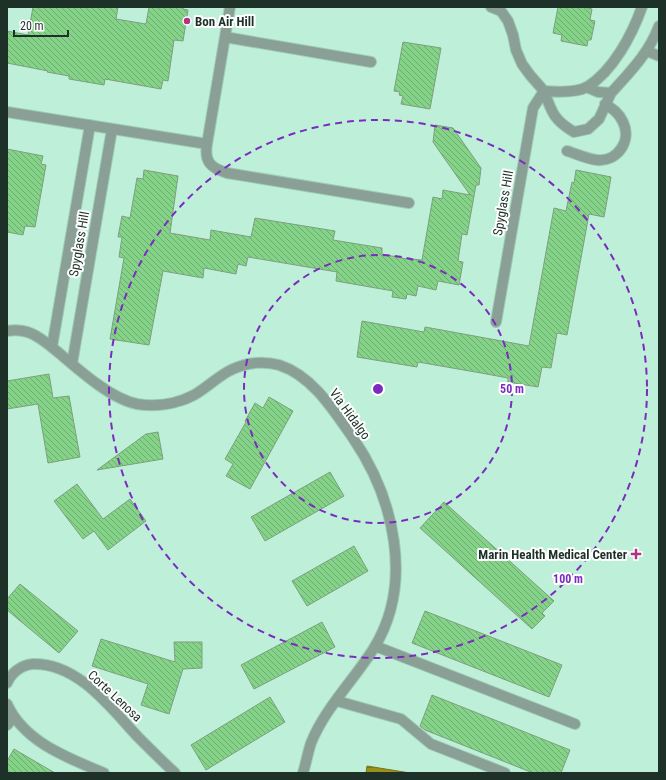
<svg xmlns="http://www.w3.org/2000/svg" width="666" height="780" font-family="'Roboto Condensed',sans-serif">
	<style>
		.water { fill: url(#water-rules); stroke: #74741e }
		.building { fill: url(#building-back-hatch); stroke: #7e9f7f }
		.lines { fill: none; stroke-linecap: round; stroke-linejoin: round }
		.minor-casing { stroke: #9ecab6; stroke-width: 12 }
		.minor { stroke: #8a9f95; stroke-width: 10 }
		.ring { fill: none; stroke: #7b2cbf; stroke-width: 2; stroke-dasharray: 7 5 }
		.poi-dot { fill: #b03384; stroke: #fff; stroke-width: 1.5 }
		.labels { text-anchor: middle; dominant-baseline: central; stroke-width: 4; stroke-linejoin: round; paint-order: stroke }
		.poi-label { font-size: 13px; font-weight: bold; fill: #1d3128; stroke: #fff; text-anchor: start }
		.street-label { font-size: 13px; fill: #1d3128; stroke: #fff }
		.centre { fill: #7b2cbf; stroke: #fff; stroke-width: 2 }
		.ring-label { font-size: 12px; text-anchor: middle; font-weight: bold; fill: #7b2cbf; stroke: #fff; stroke-width: 4; stroke-linejoin: round; paint-order: stroke }
	</style>
	<defs>
		<pattern id="water-rules" width="6" height="5" patternUnits="userSpaceOnUse"><rect width="6" height="5" fill="#999119"/><path d="M0 2.5h6" fill="none" stroke="#7c7716"/></pattern>
		<pattern id="building-back-hatch" width="6" height="6" patternUnits="userSpaceOnUse"><rect width="6" height="6" fill="#84d388"/><path d="M-1 5l2 2M0 0l6 6M5-1l2 2" fill="none" stroke="#6bac6f"/></pattern>
	</defs>
	<rect width="100%" height="100%" fill="#bef0d9"/>
	<path class="water" d="M 367,766 L 410,773 L 366,773 Z"/>
	<path class="building" d="M 33,7 L 118,7 L 116,19 L 146,24 L 149,7 L 183,7 L 183,9 L 188,10 L 183,41 L 174,40 L 168,81 L 163,80 L 161,89 L 105,79 L 104,85 L 69,79 L 69,76 L 47,72 L 48,71 L 7,63 L 7,31 L 28,35 Z
		M 558,7 L 584,7 L 592,9 L 590,20 L 595,21 L 591,40 L 588,40 L 587,46 L 561,41 L 562,35 L 553,33 Z
		M 403,42 L 441,48 L 430,109 L 401,104 L 403,96 L 399,95 L 400,92 L 394,91 Z
		M 435,125 L 453,128 L 481,168 L 479,185 L 476,185 L 467,235 L 462,234 L 458,261 L 463,262 L 459,285 L 438,281 L 436,290 L 418,286 L 416,296 L 407,294 L 406,299 L 392,297 L 393,291 L 336,281 L 337,272 L 248,257 L 246,266 L 238,264 L 236,274 L 204,268 L 203,278 L 163,271 L 149,345 L 110,339 L 124,258 L 119,257 L 122,237 L 118,237 L 122,216 L 130,218 L 137,178 L 143,179 L 144,170 L 178,176 L 170,233 L 210,240 L 211,230 L 251,237 L 255,218 L 335,231 L 333,240 L 382,248 L 382,254 L 412,260 L 412,259 L 422,260 L 433,197 L 442,199 L 443,190 L 470,195 L 433,142 Z
		M 7,149 L 43,156 L 41,164 L 46,165 L 35,227 L 25,226 L 23,235 L 7,232 Z
		M 576,170 L 611,177 L 608,195 L 604,217 L 589,214 L 567,335 L 557,333 L 551,368 L 542,367 L 538,387 L 508,382 L 508,378 L 481,373 L 418,362 L 417,367 L 357,357 L 362,321 L 424,332 L 425,327 L 529,346 L 554,208 L 566,211 L 572,182 L 574,183 Z
		M 49,374 L 53,398 L 69,396 L 80,457 L 48,463 L 38,404 L 7,409 L 7,381 Z
		M 269,397 L 293,411 L 250,489 L 226,476 L 233,464 L 225,459 L 246,422 L 245,421 L 255,403 L 263,408 Z
		M 158,432 L 163,459 L 97,470 L 146,434 Z
		M 330,472 L 344,496 L 265,541 L 251,517 Z
		M 77,484 L 103,519 L 130,499 L 146,521 L 108,550 L 94,531 L 83,539 L 54,501 Z
		M 444,502 L 554,601 L 542,613 L 545,616 L 532,629 L 420,528 Z
		M 354,546 L 368,571 L 307,606 L 292,581 Z
		M 20,584 L 78,631 L 59,653 L 7,610 L 7,599 Z
		M 425,611 L 562,665 L 549,697 L 412,643 Z
		M 322,622 L 335,647 L 254,689 L 241,665 Z
		M 101,639 L 175,662 L 174,642 L 202,642 L 202,668 L 183,669 L 169,714 L 141,705 L 148,684 L 92,666 Z
		M 432,695 L 570,750 L 561,773 L 533,773 L 425,730 L 420,726 Z
		M 270,697 L 285,722 L 206,770 L 191,745 Z
		M 14,749 L 55,773 L 7,773 L 7,761 Z"/>
	<g class="lines">
		<defs>
			<path id="minor" d="M 230,7 L 207,144 C 204,162 211,168 227,173 L 409,203
				M 491,7 L 501,11 L 508,21 L 513,35 L 516,50 L 522,64 L 530,75 L 544,91 C 557,92 576,93 587,87 C 613,71 632,35 642,7
				M 225,37 L 371,62
				M 647,51 L 659,56
				M 586,87 L 598,92 L 611,93 C 630,72 649,53 659,26
				M 544,91 C 552,113 554,120 574,132 L 588,129 L 599,119 L 611,93
				M 7,112 L 207,144
				M 567,151 C 577,154 587,159 597,160 C 618,162 632,140 623,122 C 619,113 613,109 605,104
				M 496,322 L 533,108 L 544,91
				M 7,331 C 12,330 18,330 23,331 C 36,333 49,345 59,353 C 79,370 111,399 137,404 C 156,407 177,404 194,395 C 208,387 219,375 233,369 C 247,362 265,361 279,365 C 313,376 334,411 353,438 C 394,498 414,583 374,648 C 354,680 325,708 311,743 C 308,752 306,763 303,773
				M 52,347 L 90,125
				M 72,364 L 112,129
				M 375,646 L 575,724
				M 7,683 C 11,673 21,665 33,664 C 78,663 110,707 138,737 C 150,749 162,761 175,773
				M 337,701 L 401,719 L 431,744 L 505,773
				M 7,704 C 24,742 68,758 104,773
				M 7,725 L 14,717"/>
		</defs>
		<use href="#minor" class="minor-casing"/>
		<use href="#minor" class="minor"/>
	</g>
	<g class="ring">
		<circle cx="378" cy="389" r="134"/>
		<circle cx="378" cy="389" r="269"/>
	</g>
	<g class="poi-dot">
		<circle cx="187" cy="21" r="4"/>
		<path d="M634 548h4v4h4v4h-4v4h-4v-4h-4v-4h4z"/>
	</g>
	<g class="labels">
		<g class="poi-label">
			<text x="195" y="21">Bon Air Hill</text>
			<text x="627" y="554" text-anchor="end">Marin Health Medical Center</text>
		</g>
		<g class="street-label">
			<text transform="translate(503 203) rotate(-80)">Spyglass Hill</text>
			<text transform="translate(79 244) rotate(-80)">Spyglass Hill</text>
			<text transform="translate(350 414) rotate(54)">Via Hidalgo</text>
			<text transform="translate(115 696) rotate(43)">Corte Lenosa</text>
		</g>
	</g>
	<circle cx="378" cy="389" r="6" class="centre"/>
	<g class="ring-label">
		<text x="512" y="393">50 m</text>
		<text x="568" y="583">100 m</text>
	</g>
	<rect width="666" height="780" fill="none" stroke="#1d3128" stroke-width="16"/>
	<path d="M14 30v6h54v-6" fill="none" stroke="#1d3128" stroke-width="2"/>
	<text x="20" y="30" font-size="12" fill="#1d3128" stroke="#ffffff" stroke-width="3" paint-order="stroke">20 m</text>
</svg>
